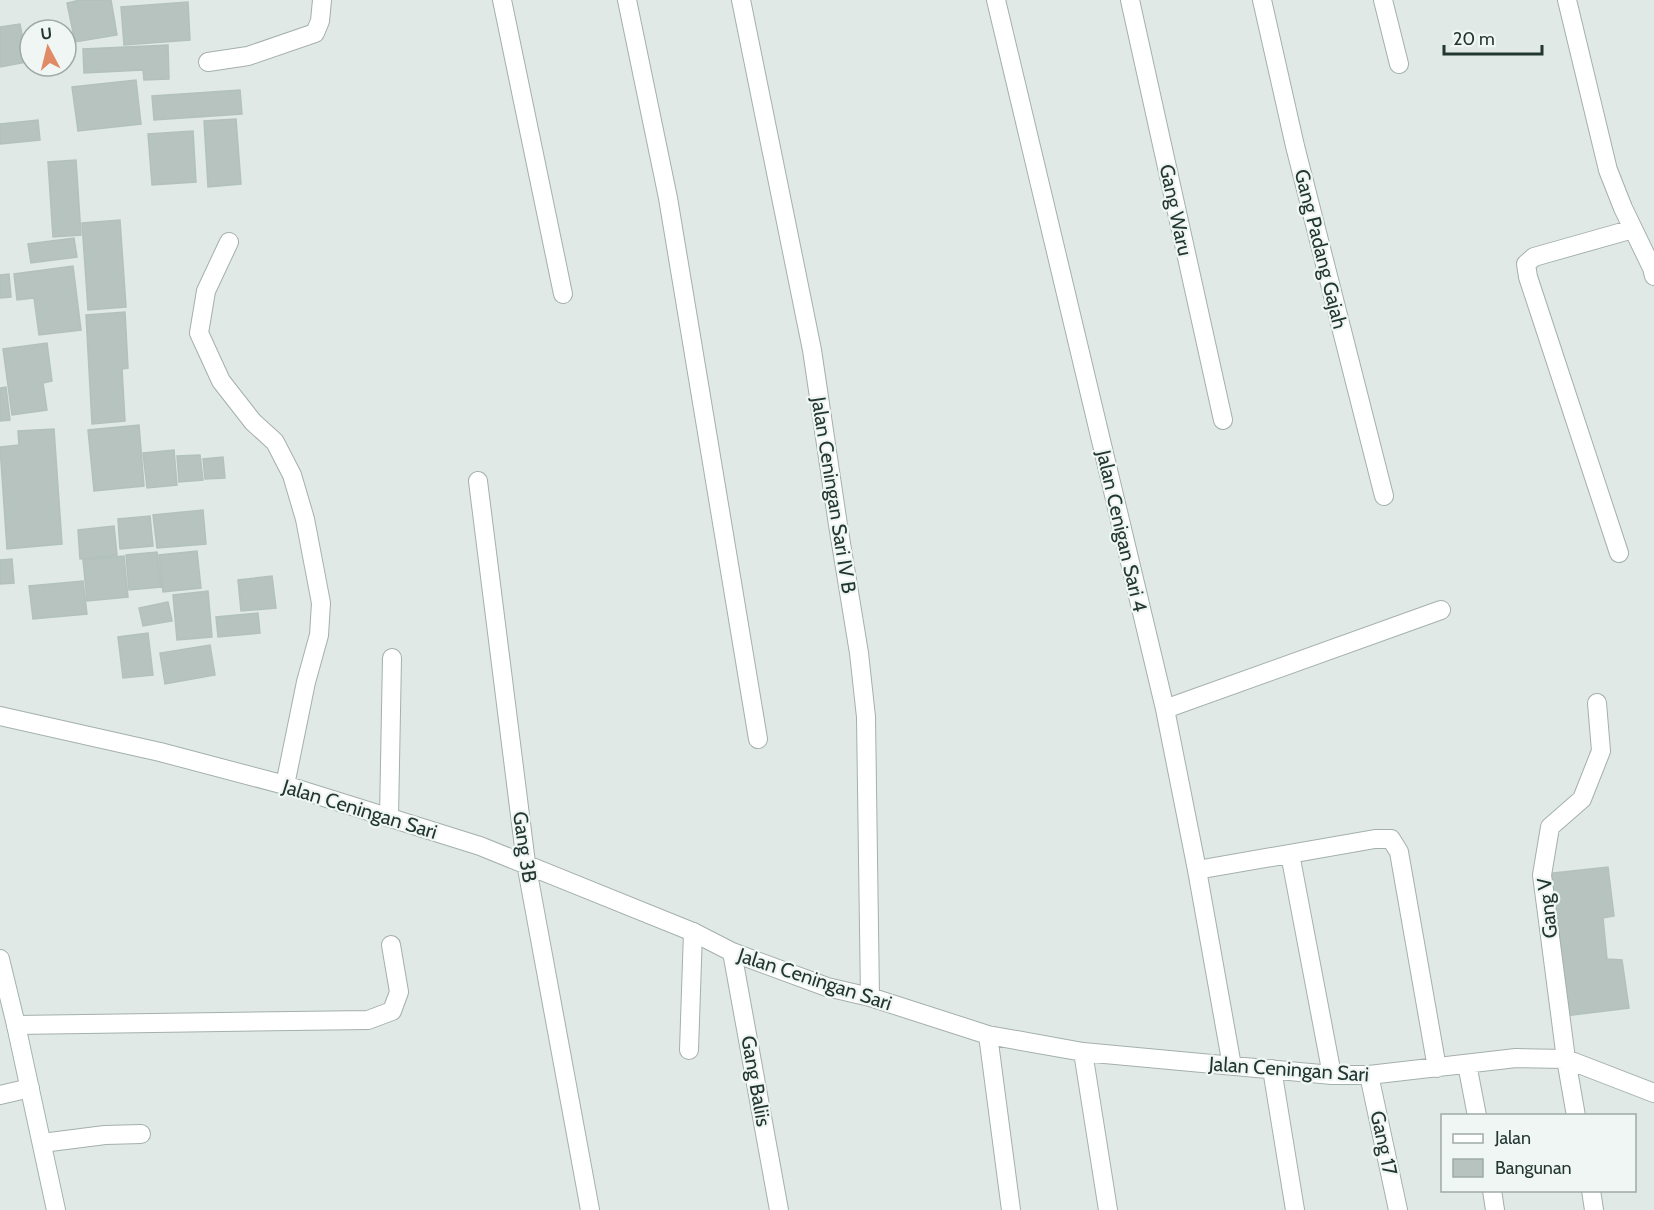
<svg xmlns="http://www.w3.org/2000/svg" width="1654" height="1210" font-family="Cabin,sans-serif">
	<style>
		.building { fill: #b6c3be; stroke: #b3c1bc; stroke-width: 1.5 }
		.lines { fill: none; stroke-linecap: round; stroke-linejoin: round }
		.service-casing { stroke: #a4b0ac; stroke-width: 20 }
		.minor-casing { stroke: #a4b0ac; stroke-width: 20 }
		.secondary-casing { stroke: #a0b3ad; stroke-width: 20 }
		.service { stroke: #fff; stroke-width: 18 }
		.minor { stroke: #fff; stroke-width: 18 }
		.secondary { stroke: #fff; stroke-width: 18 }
		.labels { text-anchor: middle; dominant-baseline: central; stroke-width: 4.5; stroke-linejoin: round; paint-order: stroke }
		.street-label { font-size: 20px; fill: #233732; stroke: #f0f6f3 }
	</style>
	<rect width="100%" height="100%" fill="#e0e9e5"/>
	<path class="building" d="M 80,0 L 111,0 L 117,35 L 75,42 L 67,3 Z
		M 188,2 L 190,40 L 124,45 L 121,7 Z
		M 20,24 L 27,62 L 0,67 L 0,27 Z
		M 168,45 L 169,79 L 144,80 L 143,70 L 84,73 L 83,49 Z
		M 136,80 L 141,124 L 78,131 L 72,87 Z
		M 240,90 L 242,114 L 154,120 L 152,96 Z
		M 236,119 L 241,184 L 208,187 L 204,121 Z
		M 38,120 L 40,140 L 0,144 L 0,124 Z
		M 193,131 L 196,182 L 152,185 L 148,134 Z
		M 76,160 L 81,235 L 53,237 L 48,162 Z
		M 120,220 L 126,307 L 88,310 L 82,223 Z
		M 74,238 L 77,257 L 31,263 L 28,244 Z
		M 73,266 L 81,330 L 39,335 L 34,298 L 17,300 L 14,274 Z
		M 9,274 L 11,297 L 0,298 L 0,275 Z
		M 125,312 L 128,368 L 122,369 L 125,421 L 92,424 L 86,315 Z
		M 47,343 L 52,381 L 43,383 L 47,410 L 12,415 L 3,349 Z
		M 6,387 L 10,420 L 0,421 L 0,388 Z
		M 139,425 L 144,486 L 94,491 L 88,430 Z
		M 54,429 L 62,544 L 7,549 L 0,447 L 19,445 L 18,431 Z
		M 174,450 L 177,485 L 147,488 L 143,453 Z
		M 200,455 L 203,480 L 179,482 L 177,456 Z
		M 223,457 L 225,478 L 205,479 L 203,459 Z
		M 203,510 L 206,544 L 157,548 L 153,515 Z
		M 150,516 L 153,546 L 120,549 L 118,519 Z
		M 114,526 L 117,555 L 80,559 L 78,530 Z
		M 197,551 L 201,588 L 163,592 L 159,555 Z
		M 157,552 L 161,587 L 129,590 L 126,555 Z
		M 124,556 L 128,597 L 87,601 L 83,560 Z
		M 12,559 L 14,583 L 0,584 L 0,560 Z
		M 272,576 L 276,608 L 241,611 L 238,580 Z
		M 83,581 L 87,614 L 33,619 L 29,586 Z
		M 208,591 L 212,637 L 177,640 L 173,595 Z
		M 168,602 L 172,621 L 143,626 L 139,608 Z
		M 258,613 L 260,633 L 218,637 L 216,617 Z
		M 148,633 L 153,675 L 123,678 L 118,637 Z
		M 210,645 L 215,675 L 165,684 L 160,653 Z
		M 1608,867 L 1614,916 L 1603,918 L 1607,959 L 1622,960 L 1629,1008 L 1565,1016 L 1545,874 Z"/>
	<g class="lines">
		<defs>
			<path id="service" d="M 389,817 L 392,658
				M 16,1025 L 368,1020 L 392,1011 L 399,992 L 391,945
				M 689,1050 L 693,932
				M 0,1095 L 30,1088
				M 42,1143 L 105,1135 L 141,1134"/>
			<path id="minor" d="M 502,0 L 563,294
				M 627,0 L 668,198 L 758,739
				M 741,0 L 812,350 L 838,525 L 859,653 L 866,717 L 870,997
				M 996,0 L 1165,709 L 1197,870 L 1232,1066
				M 1130,0 L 1223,420
				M 1262,0 L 1295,146 L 1384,496
				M 1383,0 L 1399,64
				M 1567,0 L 1608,170 L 1623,208 L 1652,268 L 1654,276
				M 208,62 L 248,56 L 315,33 L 320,21 L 322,0
				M 229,242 L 206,291 L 199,333 L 221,381 L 253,422 L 275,442 L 292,475 L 305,519 L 321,603 L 319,635 L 306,682 L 285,785
				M 478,481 L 526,863 L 590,1210
				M 1619,553 L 1528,277 L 1526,264 L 1534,257 L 1633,229
				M 1165,709 L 1441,610
				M 0,716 L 160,752 L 285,785 L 480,846 L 693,932 L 732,952 L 827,987 L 870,997 L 988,1035 L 1083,1052 L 1332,1075 L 1369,1075 L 1516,1058 L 1566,1059 L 1654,1093
				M 1290,854 L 1332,1075
				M 1197,870 L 1375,839 L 1391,839 L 1399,852 L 1437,1068
				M 732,952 L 779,1210
				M 988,1035 L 1011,1210
				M 1083,1052 L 1108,1210
				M 1467,1064 L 1477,1116
				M 1272,1069 L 1295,1210
				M 1369,1075 L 1398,1210
				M 1576,1116 L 1566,1059 L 1542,875 L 1550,827 L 1582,799 L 1601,751 L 1597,703
				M 1492,1190 L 1495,1210
				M 1591,1190 L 1594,1210"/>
			<path id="secondary" d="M 0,959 L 16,1025 L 56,1210"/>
		</defs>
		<use href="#service" class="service-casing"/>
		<use href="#minor" class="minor-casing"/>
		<use href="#secondary" class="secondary-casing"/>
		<use href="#service" class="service"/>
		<use href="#minor" class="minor"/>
		<use href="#secondary" class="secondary"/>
	</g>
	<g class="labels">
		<g class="street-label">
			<text transform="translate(1176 210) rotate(78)">Gang Waru</text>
			<text transform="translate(1321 249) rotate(76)">Gang Padang Gajah</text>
			<text transform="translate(834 495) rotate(81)">Jalan Ceningan Sari IV B</text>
			<text transform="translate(1122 531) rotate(77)">Jalan Cenigan Sari 4</text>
			<text transform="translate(360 809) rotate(17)">Jalan Ceningan Sari</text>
			<text transform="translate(525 847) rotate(82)">Gang 3B</text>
			<text transform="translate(1547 908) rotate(-96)">Gang V</text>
			<text transform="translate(815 979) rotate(18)">Jalan Ceningan Sari</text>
			<text transform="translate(1289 1069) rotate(4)">Jalan Ceningan Sari</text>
			<text transform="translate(756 1081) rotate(80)">Gang Baliis</text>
			<text transform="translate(1384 1143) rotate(78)">Gang 17</text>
		</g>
	</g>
	<rect x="1441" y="1114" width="195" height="78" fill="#f0f6f3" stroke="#9eaaa6" stroke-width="1.5"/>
	<rect x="1453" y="1134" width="30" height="9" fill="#ffffff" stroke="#9eaaa6" stroke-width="1.5"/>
	<text x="1495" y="1144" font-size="18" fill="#233732">Jalan</text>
	<rect x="1453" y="1159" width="30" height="18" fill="#b6c3be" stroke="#9eaaa6" stroke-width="1.5"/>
	<text x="1495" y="1174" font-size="18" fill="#233732">Bangunan</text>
	<g transform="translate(48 48) rotate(353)"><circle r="28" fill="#f0f6f3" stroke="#9eaaa6" stroke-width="1.5"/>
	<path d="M0-4.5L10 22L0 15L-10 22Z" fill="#e18a66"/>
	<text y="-9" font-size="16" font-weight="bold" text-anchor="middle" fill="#233732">U</text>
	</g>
	<path d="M1444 45v9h98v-9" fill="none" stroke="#233732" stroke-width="3"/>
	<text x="1453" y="45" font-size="18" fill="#233732" stroke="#f0f6f3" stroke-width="4.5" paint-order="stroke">20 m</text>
</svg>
